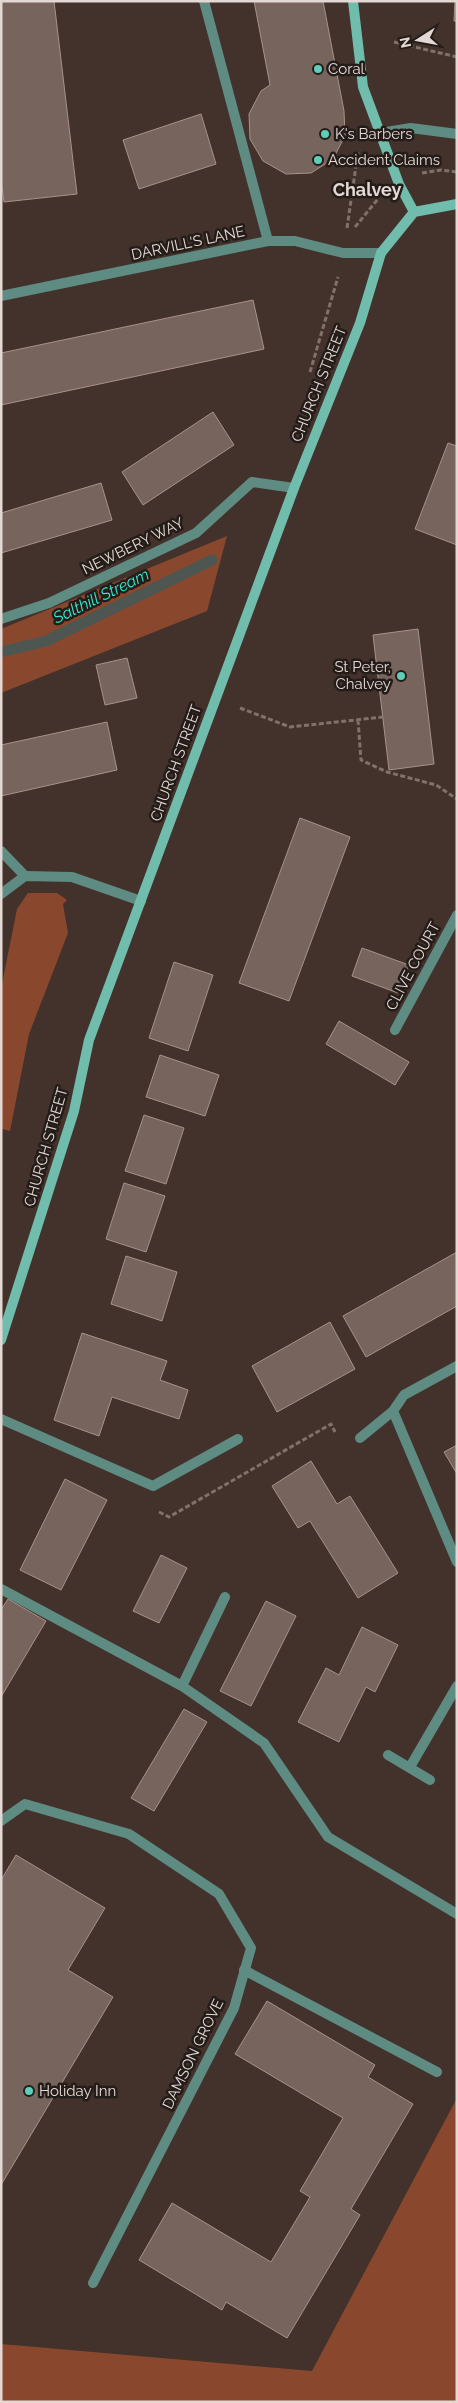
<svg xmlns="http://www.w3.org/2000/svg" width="458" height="2403" font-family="Raleway,sans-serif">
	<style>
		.green { fill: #89482d }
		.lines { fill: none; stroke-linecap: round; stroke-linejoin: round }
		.stream { stroke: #4e5652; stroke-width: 11 }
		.building { fill: #77645c; stroke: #a8928a }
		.path { stroke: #80716b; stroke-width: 3; stroke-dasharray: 5 2.5; stroke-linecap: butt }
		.lane { stroke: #5e8c82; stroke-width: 10 }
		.street { stroke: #5e8c82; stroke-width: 10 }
		.secondary { stroke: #70bdad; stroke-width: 10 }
		.poi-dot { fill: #5dceb9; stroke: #241c19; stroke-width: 2 }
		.labels { text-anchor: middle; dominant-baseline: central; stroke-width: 5; stroke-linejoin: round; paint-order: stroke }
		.poi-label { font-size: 15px; fill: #e4d8d4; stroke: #241c19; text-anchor: start }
		.street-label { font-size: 15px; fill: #e4d8d4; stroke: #241c19 }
		.water-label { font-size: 16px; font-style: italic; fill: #2eedd0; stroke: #241c19 }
		.quarter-label { font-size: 18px; font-weight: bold; fill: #e4d8d4; stroke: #241c19 }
	</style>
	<rect width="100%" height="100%" fill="#43322b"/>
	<path class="green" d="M 227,536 L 207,611 L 1,693 L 1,629 Z
		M 28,893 L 57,893 L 67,900 L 63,904 L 68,933 L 29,1034 L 10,1131 L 2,1129 L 1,1132 L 1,989 L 17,909 Z
		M 457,2098 L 457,2402 L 1,2402 L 1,2344 L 312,2371 Z"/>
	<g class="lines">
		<path class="stream" d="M 1,652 L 46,641 L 212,560"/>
	</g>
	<path class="building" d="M 1,1 L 54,1 L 77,194 L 4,202 L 1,180 Z
		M 254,1 L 323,1 L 344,111 L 345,136 L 333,159 L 311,173 L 286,174 L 263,161 L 250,139 L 249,114 L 261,91 L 270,85 Z
		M 455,1 L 457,1 L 457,21 L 454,21 Z
		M 201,114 L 216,164 L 139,189 L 123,140 Z
		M 253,300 L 264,349 L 1,405 L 1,353 Z
		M 213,412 L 234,445 L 143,505 L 122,472 Z
		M 448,443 L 457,446 L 457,545 L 415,529 Z
		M 101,483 L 112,520 L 1,553 L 1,513 Z
		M 418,629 L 434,764 L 389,770 L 373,635 Z
		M 127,658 L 137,698 L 105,705 L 96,665 Z
		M 107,722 L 117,770 L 1,796 L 1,745 Z
		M 300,818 L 350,837 L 289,1001 L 239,983 Z
		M 362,948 L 409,965 L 398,993 L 352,976 Z
		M 174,962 L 213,975 L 188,1051 L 149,1038 Z
		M 339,1021 L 409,1062 L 395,1085 L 326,1044 Z
		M 160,1055 L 219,1075 L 205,1116 L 146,1097 Z
		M 144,1115 L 184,1128 L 166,1184 L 125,1171 Z
		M 124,1183 L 165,1196 L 146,1252 L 106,1239 Z
		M 457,1252 L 457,1306 L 366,1357 L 343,1316 Z
		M 126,1256 L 177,1272 L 162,1321 L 111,1304 Z
		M 330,1322 L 355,1369 L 277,1412 L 252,1366 Z
		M 82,1333 L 167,1361 L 160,1380 L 188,1390 L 179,1419 L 112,1397 L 99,1436 L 54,1420 Z
		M 457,1445 L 457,1474 L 444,1452 Z
		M 311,1461 L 337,1504 L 350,1496 L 398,1573 L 358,1598 L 310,1521 L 298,1528 L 272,1486 Z
		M 65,1479 L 107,1500 L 61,1590 L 20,1570 Z
		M 161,1555 L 187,1568 L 159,1623 L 133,1611 Z
		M 8,1599 L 46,1621 L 1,1697 L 1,1610 Z
		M 266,1601 L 296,1616 L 251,1706 L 220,1691 Z
		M 362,1627 L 398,1645 L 375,1692 L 366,1687 L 339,1742 L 298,1722 L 326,1668 L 339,1675 Z
		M 184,1709 L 207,1722 L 154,1811 L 131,1798 Z
		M 16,1855 L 105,1908 L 68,1970 L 113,1997 L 1,2185 L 1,1880 Z
		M 267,2001 L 375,2065 L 368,2077 L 413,2104 L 351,2209 L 360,2215 L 287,2338 L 226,2302 L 222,2310 L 139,2260 L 172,2203 L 271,2262 L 310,2197 L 300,2191 L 343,2118 L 235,2054 Z"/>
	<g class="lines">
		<path class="path" d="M 394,42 L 457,57
			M 422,173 L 441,170 L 457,172
			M 355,227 L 378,199
			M 347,228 L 358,152
			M 310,372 L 338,277
			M 240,708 L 290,727 L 383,717
			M 358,720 L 361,760 L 387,772 L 436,785 L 457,799
			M 159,1512 L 169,1517 L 331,1424 L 335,1432"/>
		<path class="lane" d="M 204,1 L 268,241
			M 1,851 L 25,876
			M 1,1419 L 153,1486 L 238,1439
			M 1,1589 L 182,1686 L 264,1743 L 328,1837 L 457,1914
			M 182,1686 L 225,1597
			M 244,1970 L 437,2072"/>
		<path class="street" d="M 380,133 L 411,128 L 457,134
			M 1,296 L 268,241 L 295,241 L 343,253 L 381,253
			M 1,619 L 49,603 L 196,533 L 252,482 L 294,488
			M 1,894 L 25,876 L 72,877 L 141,901
			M 395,1030 L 457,915
			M 393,1411 L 457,1562
			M 360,1438 L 393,1411 L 404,1395 L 457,1366
			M 388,1755 L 430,1780
			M 410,1767 L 457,1686
			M 1,1821 L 25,1804 L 129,1834 L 219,1894 L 251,1948 L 234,2008 L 93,2283"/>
		<path class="secondary" d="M 353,1 L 363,87 L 399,184 L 414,212
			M 414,212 L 457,204
			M 1,1340 L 74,1111 L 89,1040 L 294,488 L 360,323 L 381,253 L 414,212"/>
	</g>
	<g class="poi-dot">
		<circle cx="318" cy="69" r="5"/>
		<circle cx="325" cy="134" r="5"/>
		<circle cx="318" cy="160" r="5"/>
		<circle cx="401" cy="676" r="5"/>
		<circle cx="29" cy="2091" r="5"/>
	</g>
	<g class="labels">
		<g class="poi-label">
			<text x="328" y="69">Coral</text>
			<text x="335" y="134">K's Barbers</text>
			<text x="328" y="160">Accident Claims</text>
			<text x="391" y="667" text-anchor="end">St Peter,<tspan x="391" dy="17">Chalvey</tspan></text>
			<text x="39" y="2091">Holiday Inn</text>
		</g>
		<g class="street-label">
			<text transform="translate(188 243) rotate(-12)">DARVILL'S LANE</text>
			<text transform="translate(319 384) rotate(-68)">CHURCH STREET</text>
			<text transform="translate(133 546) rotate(-26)">NEWBERY WAY</text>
			<text transform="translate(176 763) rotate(-70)">CHURCH STREET</text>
			<text transform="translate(413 966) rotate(-62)">CLIVE COURT</text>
			<text transform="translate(46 1147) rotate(-74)">CHURCH STREET</text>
			<text transform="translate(193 2054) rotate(-64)">DAMSON GROVE</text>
		</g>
		<g class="water-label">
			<text transform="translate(101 596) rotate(-26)">Salthill Stream</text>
		</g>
		<g class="quarter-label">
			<text x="367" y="189">Chalvey</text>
		</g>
	</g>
	<rect width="458" height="2403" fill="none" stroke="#e4d8d4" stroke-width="5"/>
	<g transform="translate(418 40) rotate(259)" stroke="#241c19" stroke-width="4" paint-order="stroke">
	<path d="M0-4L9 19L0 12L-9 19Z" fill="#e4d8d4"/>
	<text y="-8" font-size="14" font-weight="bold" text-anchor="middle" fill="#e4d8d4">N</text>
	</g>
</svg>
